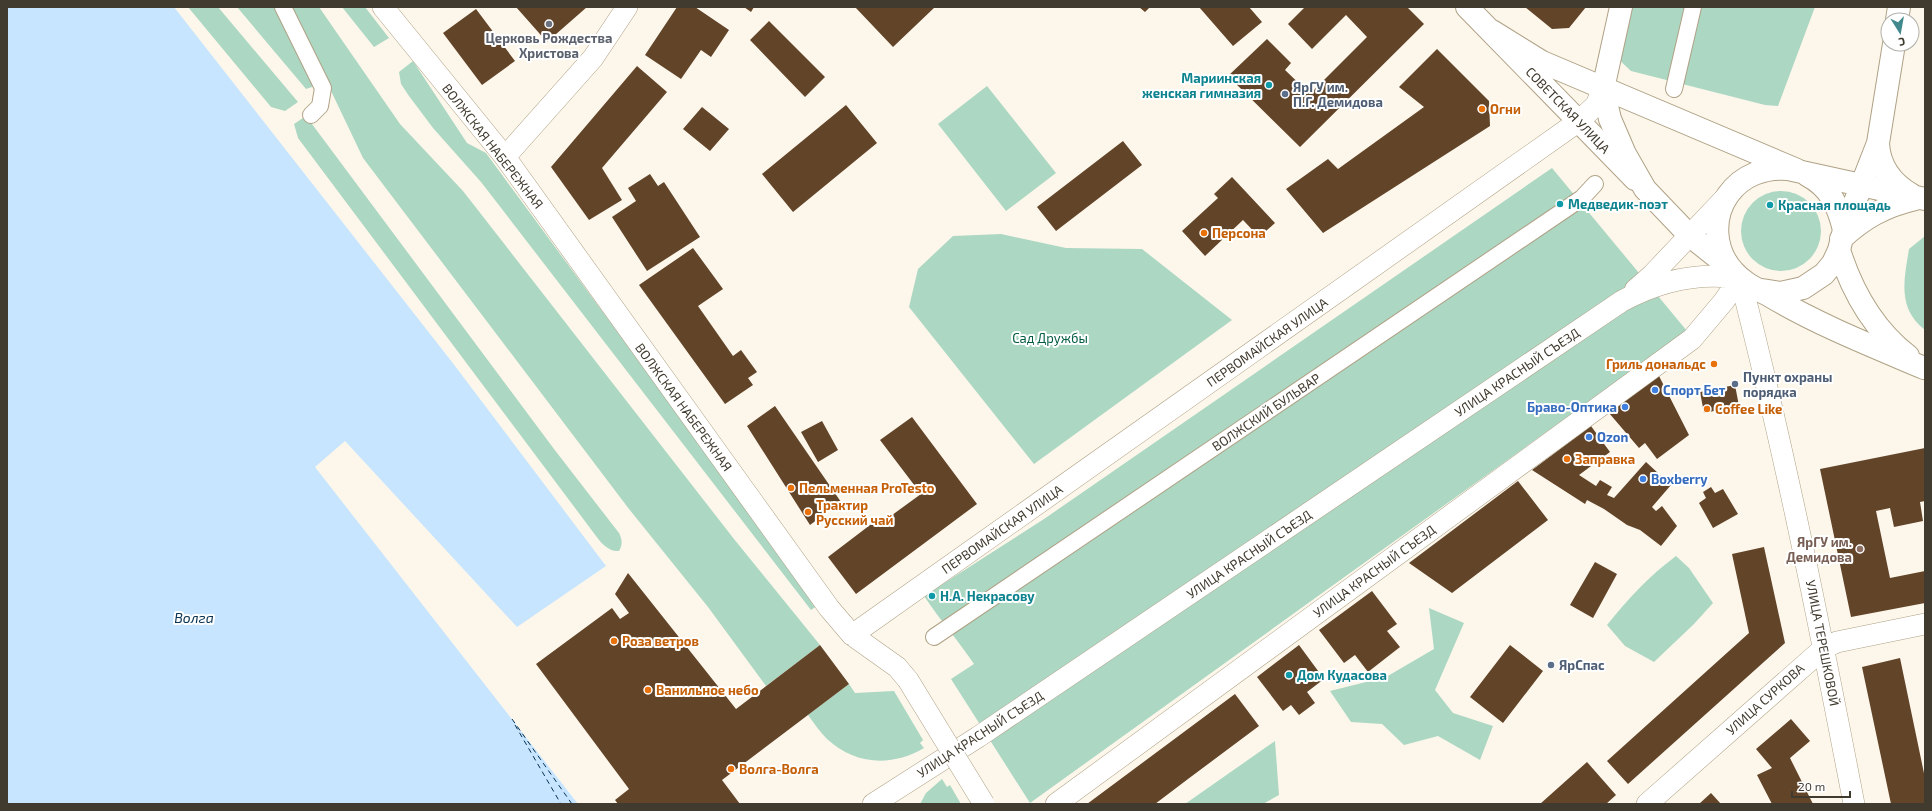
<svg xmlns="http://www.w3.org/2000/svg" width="1932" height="811" font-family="'Exo 2',sans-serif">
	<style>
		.green { fill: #acd7c3 }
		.water { fill: #c7e5fe }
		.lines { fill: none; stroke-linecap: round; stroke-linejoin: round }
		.ferry { stroke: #073251; stroke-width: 1; stroke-dasharray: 5 4; stroke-linecap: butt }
		.building { fill: #624429 }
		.pedestrian-casing { stroke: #afa185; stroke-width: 18 }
		.minor-casing { stroke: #afa185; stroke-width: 22 }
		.tertiary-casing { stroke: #afa185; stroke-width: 24 }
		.primary-casing { stroke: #afa185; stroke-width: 24 }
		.pedestrian { stroke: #fff; stroke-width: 16 }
		.minor { stroke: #fff; stroke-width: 21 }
		.tertiary { stroke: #fff; stroke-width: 22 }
		.primary { stroke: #fff; stroke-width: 22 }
		.minor-bridge-casing { stroke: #afa185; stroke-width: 22; stroke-linecap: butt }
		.minor-bridge { stroke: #fff; stroke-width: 21 }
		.worship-dot { fill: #6b7280; stroke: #fff; stroke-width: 1.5 }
		.culture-dot { fill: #0f9aa8; stroke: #fff; stroke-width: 1.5 }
		.service-dot { fill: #5c6f8a; stroke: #fff; stroke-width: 1.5 }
		.food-dot { fill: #e8710a; stroke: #fff; stroke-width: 1.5 }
		.shop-dot { fill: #3f7fe0; stroke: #fff; stroke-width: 1.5 }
		.education-dot { fill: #8d6e63; stroke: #fff; stroke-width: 1.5 }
		.labels { text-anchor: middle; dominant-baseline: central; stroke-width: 4; stroke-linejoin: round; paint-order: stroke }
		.worship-label { font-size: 13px; font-weight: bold; fill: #5b616d; stroke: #fff }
		.culture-label { font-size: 13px; font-weight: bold; fill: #0d838f; stroke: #fff; text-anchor: start }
		.service-label { font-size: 13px; font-weight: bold; fill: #4e5e75; stroke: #fff; text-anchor: start }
		.food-label { font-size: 13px; font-weight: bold; fill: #c56008; stroke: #fff; text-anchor: start }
		.street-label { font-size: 13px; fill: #413b2f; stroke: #fff }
		.park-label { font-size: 13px; fill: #005c40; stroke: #fff }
		.shop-label { font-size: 13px; font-weight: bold; fill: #366cbe; stroke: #fff; text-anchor: start }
		.education-label { font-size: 13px; font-weight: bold; fill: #785e54; stroke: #fff; text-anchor: end }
		.water-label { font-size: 14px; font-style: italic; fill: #073251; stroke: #fff }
	</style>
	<rect width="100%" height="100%" fill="#fdf7eb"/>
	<path class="green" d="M 188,7 L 218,7 L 298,102 L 285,111 L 271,107 Z
		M 237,7 L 275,7 L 315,86 L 306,89 Z
		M 291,7 L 319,7 L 400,124 L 463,191 L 734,539 L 820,645 L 766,686 L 708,607 L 629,509 L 363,158 Z
		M 342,7 L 365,7 L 389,38 L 374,47 Z
		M 1626,7 L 1815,7 L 1778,106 L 1765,105 L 1631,71 L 1615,56 Z
		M 413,61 L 467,143 L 486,153 L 818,605 L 811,610 L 481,182 L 433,128 L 409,96 L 401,84 L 399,72 Z
		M 987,86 L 1056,173 L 1006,211 L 938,124 Z
		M 306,116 L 554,449 L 619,533 C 622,539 623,544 619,551 C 609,552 601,543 596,536 L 298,138 L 294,124 Z
		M 1552,168 L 1687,331 L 1030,803 L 951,679 L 974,664 C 958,640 940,620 924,596 L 1044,519 Z
		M1741 231a40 40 0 1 1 80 0a40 40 0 1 1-80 0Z
		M 1001,234 L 1066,248 L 1142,249 L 1232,320 L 1034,464 L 909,307 L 918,269 L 953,236 Z
		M 1925,236 L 1925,330 C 1897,308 1904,280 1909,249 Z
		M 1676,556 L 1689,568 L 1713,603 L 1694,624 L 1654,662 L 1625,646 L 1607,625 C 1628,599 1649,576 1676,556 Z
		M 1429,608 L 1464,623 L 1435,690 L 1453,713 L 1493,726 L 1480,760 L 1438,736 L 1404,745 L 1382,724 L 1351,722 L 1330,691 L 1386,677 L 1434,649 Z
		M 849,684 L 855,693 L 894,691 L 923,740 L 920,743 L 924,748 C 892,767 855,765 827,739 C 820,732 814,723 808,715 Z
		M 1275,741 L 1279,795 L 1263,804 L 1185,804 Z
		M 942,779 L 947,787 L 950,785 L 961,804 L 920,804 L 926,793 Z"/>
	<path class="water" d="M 7,7 L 174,7 L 452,362 L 606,566 L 517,627 L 345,441 L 315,467 L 578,804 L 7,804 Z"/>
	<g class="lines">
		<path class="ferry" d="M 512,719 L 572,804
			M 515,725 L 561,804"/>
	</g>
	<path class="building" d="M 516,7 L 587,7 L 547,42 Z
		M 677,7 L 695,7 L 729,30 L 711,57 L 701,50 L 681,79 L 645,55 Z
		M 744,7 L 754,7 L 751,12 Z
		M 855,7 L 935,7 L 893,47 Z
		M 1139,7 L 1150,7 L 1145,12 Z
		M 1199,7 L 1249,7 L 1262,22 L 1233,46 Z
		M 1305,7 L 1407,7 L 1424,24 L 1300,147 L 1228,76 L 1267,39 L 1291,63 L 1285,70 L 1310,94 L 1367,37 L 1346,15 L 1312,49 L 1288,24 Z
		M 1525,7 L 1586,7 L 1569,28 L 1552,29 Z
		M 476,9 L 515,61 L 482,85 L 443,33 Z
		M 769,21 L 825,77 L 805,97 L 750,40 Z
		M 1437,49 L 1489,101 L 1490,126 L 1323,233 L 1286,189 L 1328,159 L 1338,169 L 1424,107 L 1399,87 Z
		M 637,66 L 667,92 L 602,168 L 622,200 L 589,220 L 551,167 Z
		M 846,105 L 877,143 L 793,212 L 762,174 Z
		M 702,107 L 729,129 L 710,151 L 683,129 Z
		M 1123,141 L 1142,165 L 1056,231 L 1037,207 Z
		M 650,174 L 658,186 L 664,182 L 700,237 L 647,271 L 612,217 L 636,201 L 628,188 Z
		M 1232,177 L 1275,223 L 1259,237 L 1243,220 L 1205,256 L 1182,231 L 1218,198 L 1214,194 Z
		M 693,248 L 723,289 L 698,306 L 733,356 L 741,350 L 757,372 L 748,378 L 753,385 L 725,404 L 639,285 Z
		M 1659,376 L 1689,435 L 1657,459 L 1645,443 L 1639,448 L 1609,413 Z
		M 1735,385 L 1739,406 L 1704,413 L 1700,392 Z
		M 775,406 L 841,502 L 810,525 L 747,426 Z
		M 912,417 L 977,504 L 856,594 L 828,557 L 874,522 L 877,526 L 921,494 L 880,440 Z
		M 822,421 L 838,450 L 818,462 L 801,432 Z
		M 1591,426 L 1610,452 L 1579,475 L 1596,486 L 1600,480 L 1612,487 L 1607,495 L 1614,498 L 1646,462 L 1671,485 L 1652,507 L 1656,511 L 1662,506 L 1677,526 L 1661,546 L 1640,530 L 1627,525 L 1604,509 L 1587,500 L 1585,504 L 1532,470 Z
		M 1925,448 L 1925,501 L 1920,502 L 1923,521 L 1894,527 L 1890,508 L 1876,511 L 1890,578 L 1925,571 L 1925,603 L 1851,617 L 1820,469 Z
		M 1518,481 L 1548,520 L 1452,593 L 1409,563 Z
		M 1711,487 L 1715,493 L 1723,489 L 1738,514 L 1713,528 L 1699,503 L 1706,498 L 1703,492 Z
		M 1764,547 L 1785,643 L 1628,784 L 1607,761 L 1749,633 L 1732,554 Z
		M 1595,562 L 1617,574 L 1593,618 L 1570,605 Z
		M 628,573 L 736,709 L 820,645 L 849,684 L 722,780 L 740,804 L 618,804 L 615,800 L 629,789 L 536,664 L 612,608 L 620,619 L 629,613 L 615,594 Z
		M 1372,591 L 1397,624 L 1387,631 L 1400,647 L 1368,672 L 1355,655 L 1344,663 L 1319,630 Z
		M 1299,645 L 1324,679 L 1307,692 L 1315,703 L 1299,715 L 1291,705 L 1283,711 L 1257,677 Z
		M 1510,645 L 1543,671 L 1503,723 L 1470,697 Z
		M 1900,658 L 1925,778 L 1925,804 L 1891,804 L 1862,667 Z
		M 1235,694 L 1259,726 L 1188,779 L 1155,804 L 1087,804 Z
		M 1791,719 L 1810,741 L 1790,758 L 1813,804 L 1772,804 L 1757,775 L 1772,768 L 1756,749 Z
		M 1587,762 L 1616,795 L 1606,804 L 1540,804 Z
		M 1711,793 L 1721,804 L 1699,804 Z"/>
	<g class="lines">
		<defs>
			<path id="pedestrian" d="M 283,7 L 323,88 L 320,106 L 311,115
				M 1674,89 L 1693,7
				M 934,637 L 1582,198 L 1595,184"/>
			<path id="minor" d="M 383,7 L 505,157 L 829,608 L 852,635 L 897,667 L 908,680
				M 505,157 L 593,58 L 627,7
				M 1740,278 C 1785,452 1820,628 1854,804
				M 1635,290 L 1652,275 L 1728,195
				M 852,635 L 1579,121 L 1596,105 L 1603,89
				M 873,804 L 978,737 L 1622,301 C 1659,281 1699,272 1740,278
				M 1056,804 L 1692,339 L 1724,301 L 1740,278
				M 1647,804 L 1824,648 L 1837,642 L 1925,624"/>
			<path id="tertiary" d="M 1467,7 L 1635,179
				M 1492,31 L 1542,62 L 1797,170"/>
			<path id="primary" d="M 1621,7 L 1603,89 L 1610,119 L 1625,154 L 1645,189 L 1689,235 L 1728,266
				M 1897,20 L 1899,7
				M 1878,143 C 1879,166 1891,183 1912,195
				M 1807,175 C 1830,187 1838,205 1844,230
				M 1841,239 C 1863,218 1885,206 1915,199
				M 1839,250 C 1852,291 1873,329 1908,356
				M 1762,290 L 1780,293 L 1803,288 L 1824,274 L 1833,263 L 1839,250 L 1844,230 L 1878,143 L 1894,44
				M 1924,368 C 1872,346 1819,325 1770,296 C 1757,289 1743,283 1733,271 C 1714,250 1712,218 1728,195 C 1742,175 1765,167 1788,169 L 1925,199"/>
		</defs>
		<use href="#pedestrian" class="pedestrian-casing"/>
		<use href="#minor" class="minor-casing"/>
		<use href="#tertiary" class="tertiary-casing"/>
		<use href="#primary" class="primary-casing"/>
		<use href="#pedestrian" class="pedestrian"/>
		<use href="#minor" class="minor"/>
		<use href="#tertiary" class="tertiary"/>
		<use href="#primary" class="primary"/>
		<defs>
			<path id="minor-bridge" d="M 908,680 L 984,804"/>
		</defs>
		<use href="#minor-bridge" class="minor-bridge-casing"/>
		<use href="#minor-bridge" class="minor-bridge"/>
	</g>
	<circle class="worship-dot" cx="549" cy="24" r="4"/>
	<g class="culture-dot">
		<circle cx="1269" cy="85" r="4"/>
		<circle cx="1560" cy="204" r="4"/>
		<circle cx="1770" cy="205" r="4"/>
		<circle cx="932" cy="596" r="4"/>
		<circle cx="1289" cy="675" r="4"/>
	</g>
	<g class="service-dot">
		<circle cx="1285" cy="94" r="4"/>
		<circle cx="1735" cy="384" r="4"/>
		<circle cx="1551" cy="665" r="4"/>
	</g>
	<g class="food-dot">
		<circle cx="1482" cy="109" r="4"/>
		<circle cx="1204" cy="233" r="4"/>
		<circle cx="1714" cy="364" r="4"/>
		<circle cx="1707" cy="409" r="4"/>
		<circle cx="1567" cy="459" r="4"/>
		<circle cx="791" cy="488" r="4"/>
		<circle cx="808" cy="512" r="4"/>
		<circle cx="614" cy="641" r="4"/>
		<circle cx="648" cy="690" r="4"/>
		<circle cx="731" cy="769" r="4"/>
	</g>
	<g class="shop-dot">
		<circle cx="1655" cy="390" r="4"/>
		<circle cx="1625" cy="407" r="4"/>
		<circle cx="1589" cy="437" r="4"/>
		<circle cx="1643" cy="479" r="4"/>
	</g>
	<circle class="education-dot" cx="1860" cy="549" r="4"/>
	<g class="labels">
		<g class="worship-label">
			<text x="549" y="38">Церковь Рождества<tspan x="549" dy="15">Христова</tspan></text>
		</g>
		<g class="culture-label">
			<text x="1261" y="78" text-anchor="end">Мариинская<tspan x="1261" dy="15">женская гимназия</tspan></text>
			<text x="1568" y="204">Медведик-поэт</text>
			<text x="1778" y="205">Красная площадь</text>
			<text x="940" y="596">Н.А. Некрасову</text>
			<text x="1297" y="675">Дом Кудасова</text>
		</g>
		<g class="service-label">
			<text x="1293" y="87">ЯрГУ им.<tspan x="1293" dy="15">П.Г. Демидова</tspan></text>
			<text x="1743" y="377">Пункт охраны<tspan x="1743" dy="15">порядка</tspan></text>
			<text x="1559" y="665">ЯрСпас</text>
		</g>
		<g class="food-label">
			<text x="1490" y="109">Огни</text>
			<text x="1212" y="233">Персона</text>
			<text x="1706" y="364" text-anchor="end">Гриль дональдс</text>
			<text x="1715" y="409">Coffee Like</text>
			<text x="1575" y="459">Заправка</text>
			<text x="799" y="488">Пельменная ProTesto</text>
			<text x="816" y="505">Трактир<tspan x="816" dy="15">Русский чай</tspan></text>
			<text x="622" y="641">Роза ветров</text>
			<text x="656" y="690">Ванильное небо</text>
			<text x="739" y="769">Волга-Волга</text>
		</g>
		<g class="street-label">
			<text transform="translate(1568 110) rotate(46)">СОВЕТСКАЯ УЛИЦА</text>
			<text transform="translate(493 146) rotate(52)">ВОЛЖСКАЯ НАБЕРЕЖНАЯ</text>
			<text transform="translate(1267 342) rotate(-35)">ПЕРВОМАЙСКАЯ УЛИЦА</text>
			<text transform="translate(1517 372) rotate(-34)">УЛИЦА КРАСНЫЙ СЪЕЗД</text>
			<text transform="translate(684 407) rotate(54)">ВОЛЖСКАЯ НАБЕРЕЖНАЯ</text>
			<text transform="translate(1266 412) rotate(-34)">ВОЛЖСКИЙ БУЛЬВАР</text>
			<text transform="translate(1002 529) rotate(-35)">ПЕРВОМАЙСКАЯ УЛИЦА</text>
			<text transform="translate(1249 554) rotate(-34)">УЛИЦА КРАСНЫЙ СЪЕЗД</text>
			<text transform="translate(1374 571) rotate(-36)">УЛИЦА КРАСНЫЙ СЪЕЗД</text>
			<text transform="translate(1823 643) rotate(79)">УЛИЦА ТЕРЕШКОВОЙ</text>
			<text transform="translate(1765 699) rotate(-42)">УЛИЦА СУРКОВА</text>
			<text transform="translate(980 734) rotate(-33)">УЛИЦА КРАСНЫЙ СЪЕЗД</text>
		</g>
		<g class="park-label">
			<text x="1050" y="338">Сад Дружбы</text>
		</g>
		<g class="shop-label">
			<text x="1663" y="390">Спорт Бет</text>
			<text x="1617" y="407" text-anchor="end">Браво-Оптика</text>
			<text x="1597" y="437">Ozon</text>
			<text x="1651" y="479">Boxberry</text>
		</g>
		<g class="education-label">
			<text x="1852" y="542">ЯрГУ им.<tspan x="1852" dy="15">Демидова</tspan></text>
		</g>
		<g class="water-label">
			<text x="194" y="617">Волга</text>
		</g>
	</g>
	<rect width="1932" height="811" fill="none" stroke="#413b2f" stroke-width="16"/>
	<g transform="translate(1900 32) rotate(169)"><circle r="19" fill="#ffffff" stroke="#b3b1ac"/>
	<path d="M0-3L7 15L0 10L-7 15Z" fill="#41898d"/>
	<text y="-6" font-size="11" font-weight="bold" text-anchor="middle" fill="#413b2f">С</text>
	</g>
	<path d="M1792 791v6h58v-6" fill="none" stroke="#413b2f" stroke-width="2"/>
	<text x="1798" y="791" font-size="12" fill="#413b2f" stroke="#ffffff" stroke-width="3" paint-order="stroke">20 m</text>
</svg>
